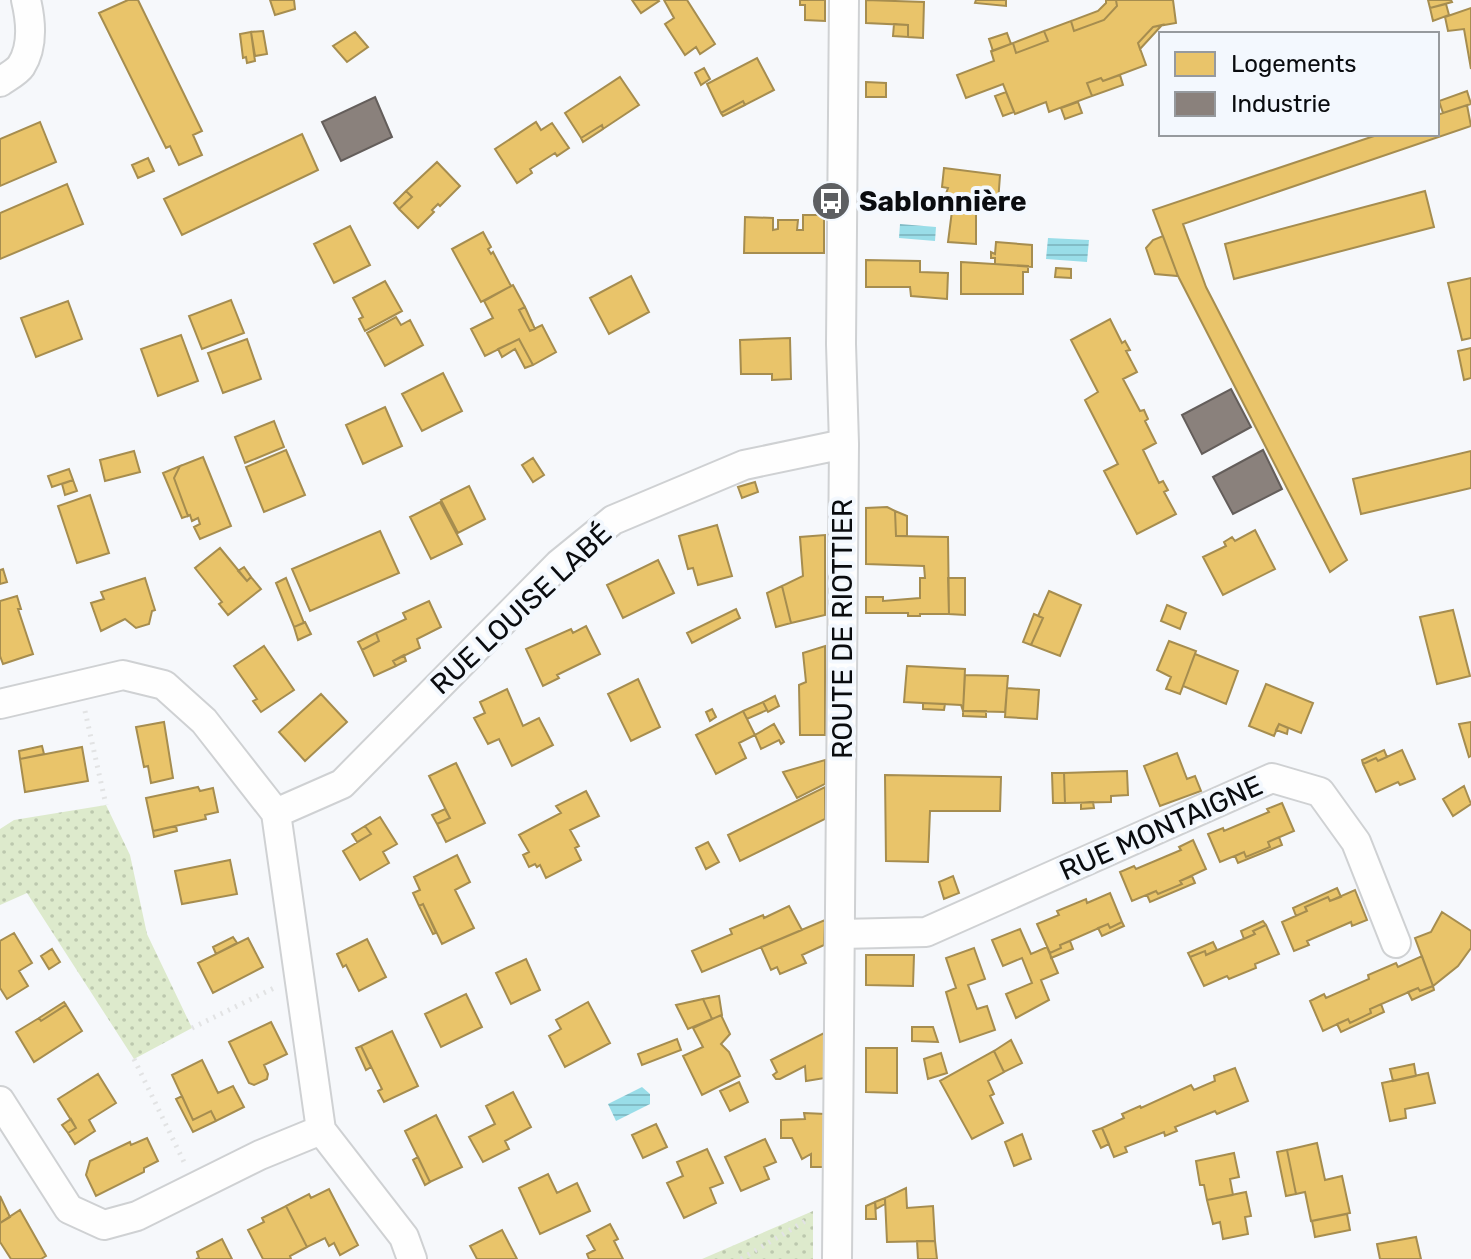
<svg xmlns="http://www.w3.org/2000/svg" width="1471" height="1259" font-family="Rubik,sans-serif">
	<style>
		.grass { fill: url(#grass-dots) }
		.water { fill: url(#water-rules) }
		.homes { fill: #e9c46a; stroke: #a68d4f; stroke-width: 2 }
		.industry { fill: #8a817c; stroke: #645e5b; stroke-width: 2 }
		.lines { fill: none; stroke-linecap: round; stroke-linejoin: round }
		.street-casing { stroke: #cfd1d3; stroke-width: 32 }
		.path { stroke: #e2e3e4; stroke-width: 5; stroke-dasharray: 2 6; stroke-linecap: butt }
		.street { stroke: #fefefe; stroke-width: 28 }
		.labels { text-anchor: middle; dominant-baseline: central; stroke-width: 8; stroke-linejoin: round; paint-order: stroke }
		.poi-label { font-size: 28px; font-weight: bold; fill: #0a0c0f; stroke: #f3f8fe; text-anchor: start }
		.street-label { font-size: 28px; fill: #0a0c0f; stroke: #f3f8fe }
	</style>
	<defs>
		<pattern id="grass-dots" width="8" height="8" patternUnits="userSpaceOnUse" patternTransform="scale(2)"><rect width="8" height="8" fill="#ddeacc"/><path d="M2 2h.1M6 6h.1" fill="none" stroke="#bcc8ae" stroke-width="1.8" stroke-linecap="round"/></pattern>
		<pattern id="water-rules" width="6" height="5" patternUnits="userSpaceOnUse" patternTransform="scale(2)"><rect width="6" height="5" fill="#99dde8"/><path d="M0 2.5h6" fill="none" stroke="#82bcc6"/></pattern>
	</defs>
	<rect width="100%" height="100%" fill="#f6f8fb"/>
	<path class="grass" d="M 106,805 L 130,855 L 147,934 L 192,1028 L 134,1059 L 27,893 L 0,905 L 0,829 L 14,820 Z
		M 813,1211 L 813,1259 L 702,1259 Z"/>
	<path class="water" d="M 900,224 L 936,227 L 935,241 L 899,238 Z
		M 1048,238 L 1089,240 L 1087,262 L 1046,259 Z
		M 642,1087 L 650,1094 L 650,1104 L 616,1121 L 608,1104 Z"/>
	<path class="homes" d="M 128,0 L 138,0 L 202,131 L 193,135 L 202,155 L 179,165 L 170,146 L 166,148 L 99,13 Z
		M 270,0 L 294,0 L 295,9 L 275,15 Z
		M 632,0 L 658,0 L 659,1 L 641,13 Z
		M 664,0 L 687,0 L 715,44 L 700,54 L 696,47 L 685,55 L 665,24 L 674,18 Z
		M 800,0 L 825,0 L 825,21 L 805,20 L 805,5 L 800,5 Z
		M 866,0 L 924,2 L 923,38 L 908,37 L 908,25 L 866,23 Z
		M 976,0 L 1006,0 L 1006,6 L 975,3 Z
		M 1106,0 L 1116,0 L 1117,6 L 1104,20 L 1074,31 L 1071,21 L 1098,11 L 1106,3 Z
		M 1116,0 L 1173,0 L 1176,23 L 1153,27 L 1138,43 L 1146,65 L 1103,81 L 1101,78 L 1087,83 L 1092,96 L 1049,112 L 1046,102 L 1015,114 L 1003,84 L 966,98 L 957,75 L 994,61 L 991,51 L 1013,43 L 1016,53 L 1048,41 L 1044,31 L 1071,21 L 1074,31 L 1104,20 L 1117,6 Z
		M 1428,0 L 1451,0 L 1452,2 L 1430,8 Z
		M 1446,4 L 1449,15 L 1433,21 L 1430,8 Z
		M 1471,8 L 1471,69 L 1464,29 L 1448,31 L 1445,17 Z
		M 894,24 L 908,25 L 908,37 L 893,36 Z
		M 1162,25 L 1140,49 L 1138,43 L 1153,27 Z
		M 263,31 L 267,54 L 255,56 L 251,32 Z
		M 1044,31 L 1048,41 L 1016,53 L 1013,43 Z
		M 251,32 L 255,61 L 247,63 L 246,57 L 243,58 L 240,34 Z
		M 355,32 L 368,47 L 347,62 L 333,46 Z
		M 1007,33 L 1011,44 L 993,51 L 989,39 Z
		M 757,58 L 774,90 L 745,105 L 743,101 L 721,113 L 707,84 Z
		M 704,68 L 710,79 L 701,85 L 695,73 Z
		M 1120,75 L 1123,85 L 1092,96 L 1087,83 L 1101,78 L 1103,81 Z
		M 620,77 L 639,105 L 603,129 L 602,125 L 581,138 L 565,113 Z
		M 866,82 L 886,83 L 886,97 L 866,97 Z
		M 1467,91 L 1471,104 L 1443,113 L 1439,101 Z
		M 1006,92 L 1014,112 L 1003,116 L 995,96 Z
		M 743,101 L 745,105 L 723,116 L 721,113 Z
		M 1078,102 L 1082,113 L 1065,119 L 1061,108 Z
		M 1467,105 L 1471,126 L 1183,224 L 1206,287 L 1347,560 L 1330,572 L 1178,276 L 1153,210 L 1380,134 L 1437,134 L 1437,115 Z
		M 40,122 L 56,162 L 0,186 L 0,139 Z
		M 536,122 L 541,130 L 552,123 L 569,148 L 557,156 L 555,153 L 530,169 L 532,173 L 517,183 L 495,149 Z
		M 602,125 L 603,129 L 583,142 L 581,138 Z
		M 302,134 L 318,170 L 182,235 L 164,199 Z
		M 148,158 L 154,171 L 138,178 L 132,165 Z
		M 437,162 L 460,186 L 440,206 L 438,204 L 432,210 L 434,212 L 418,228 L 399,209 L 412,197 L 406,191 Z
		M 944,168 L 1000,175 L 998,203 L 992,208 L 980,207 L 980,212 L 976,212 L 976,244 L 948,242 L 952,211 L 946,210 L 943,202 L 948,188 L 942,187 Z
		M 67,184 L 83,224 L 0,259 L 0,213 Z
		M 406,191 L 412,197 L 399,209 L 394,203 Z
		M 1425,191 L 1434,227 L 1234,279 L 1225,244 Z
		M 803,215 L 824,215 L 824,253 L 744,253 L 745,217 L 773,218 L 773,230 L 778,229 L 778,220 L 798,220 L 797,230 L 803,230 Z
		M 350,226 L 370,265 L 334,283 L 314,244 Z
		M 483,232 L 491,247 L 488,249 L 491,254 L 493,252 L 511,286 L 481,302 L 452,249 Z
		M 1163,236 L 1178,276 L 1155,274 L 1146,248 L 1153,240 Z
		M 996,242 L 1032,245 L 1032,267 L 995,264 L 995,258 L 991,258 L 991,252 L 995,254 Z
		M 866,260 L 920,261 L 920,272 L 948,273 L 947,299 L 911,296 L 910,287 L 866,287 Z
		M 961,262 L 1028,266 L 1028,272 L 1023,272 L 1023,294 L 961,294 Z
		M 1056,268 L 1071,269 L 1071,278 L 1055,277 Z
		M 631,276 L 649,312 L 609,334 L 590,298 Z
		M 1471,278 L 1471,338 L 1462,340 L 1448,283 Z
		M 385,281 L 402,311 L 365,331 L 359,319 L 363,317 L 353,298 Z
		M 513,285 L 525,307 L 519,310 L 530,331 L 542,325 L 556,352 L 533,365 L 519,339 L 485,356 L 471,329 L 493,318 L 484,301 Z
		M 231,300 L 244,333 L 202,349 L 189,316 Z
		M 68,301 L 82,339 L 36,357 L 21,318 Z
		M 525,307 L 535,329 L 530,331 L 519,310 Z
		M 396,317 L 401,325 L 410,320 L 423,345 L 385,366 L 367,333 Z
		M 1110,319 L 1122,343 L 1125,341 L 1130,350 L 1126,351 L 1137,372 L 1123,379 L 1140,411 L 1144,410 L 1148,419 L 1145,421 L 1156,443 L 1143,450 L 1159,483 L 1163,481 L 1168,490 L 1164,492 L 1176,514 L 1137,534 L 1104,471 L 1118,464 L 1085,400 L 1098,392 L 1071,340 Z
		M 181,335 L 198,381 L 158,396 L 141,349 Z
		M 790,338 L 791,379 L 772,380 L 772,374 L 741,374 L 740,340 Z
		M 247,339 L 261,379 L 223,393 L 208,353 Z
		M 519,339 L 533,365 L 525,368 L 515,349 L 502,357 L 498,349 Z
		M 1471,348 L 1471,378 L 1464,380 L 1458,351 Z
		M 443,373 L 462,411 L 422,431 L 402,394 Z
		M 385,407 L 402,446 L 363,464 L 346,425 Z
		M 274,421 L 284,447 L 245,463 L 235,437 Z
		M 286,450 L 305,495 L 264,512 L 246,467 Z
		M 134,451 L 140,472 L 105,481 L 100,460 Z
		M 1471,451 L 1471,488 L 1361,514 L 1353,479 Z
		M 203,457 L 231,526 L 200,539 L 194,527 L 200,524 L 198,518 L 192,521 L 190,515 L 188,516 L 174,478 L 180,466 Z
		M 533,458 L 544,475 L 533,482 L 522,465 Z
		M 180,466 L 174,478 L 188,516 L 182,518 L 163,473 Z
		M 69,469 L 73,480 L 52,487 L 48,476 Z
		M 73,480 L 77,491 L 65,495 L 62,484 Z
		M 755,482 L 758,492 L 742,498 L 738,487 Z
		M 469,486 L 485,519 L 458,533 L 441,500 Z
		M 90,495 L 109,553 L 77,563 L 58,506 Z
		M 440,502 L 462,544 L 431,559 L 410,517 Z
		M 887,507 L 895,511 L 896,536 L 948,537 L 949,614 L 920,614 L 920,616 L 908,616 L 908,613 L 866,613 L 866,597 L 883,597 L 883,601 L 920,598 L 920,578 L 925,578 L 924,566 L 866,564 L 866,508 Z
		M 895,511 L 907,516 L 907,536 L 896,536 Z
		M 717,525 L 732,576 L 698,585 L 693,568 L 688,569 L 679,536 Z
		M 1255,530 L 1275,569 L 1223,595 L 1203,557 L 1226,546 L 1224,542 L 1232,537 L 1235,541 Z
		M 380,531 L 399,573 L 310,611 L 292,569 Z
		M 825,535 L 825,615 L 791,623 L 782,586 L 803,576 L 800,537 Z
		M 220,548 L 247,581 L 251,577 L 261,589 L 228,615 L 219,604 L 222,602 L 195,568 Z
		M 658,560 L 674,593 L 623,618 L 607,585 Z
		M 244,567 L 251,577 L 247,581 L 238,571 Z
		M 3,569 L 7,582 L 0,584 L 0,570 Z
		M 145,578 L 155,610 L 152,611 L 149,624 L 136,628 L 125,619 L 101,631 L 91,603 L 104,599 L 101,592 Z
		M 286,578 L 304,623 L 294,627 L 276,583 Z
		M 948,578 L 965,578 L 965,615 L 949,614 Z
		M 782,586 L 791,623 L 776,627 L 767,593 Z
		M 1049,591 L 1081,605 L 1060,656 L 1031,645 L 1043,618 L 1038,616 Z
		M 17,596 L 21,609 L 18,609 L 33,654 L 3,664 L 0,656 L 0,601 Z
		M 429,601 L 441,627 L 417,639 L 420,648 L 393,661 L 396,666 L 374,676 L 362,650 L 379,641 L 376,633 L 406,619 L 403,613 Z
		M 1167,605 L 1186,613 L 1180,629 L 1161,621 Z
		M 736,609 L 740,618 L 692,643 L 687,633 Z
		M 1453,610 L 1470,676 L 1437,684 L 1420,617 Z
		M 1034,614 L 1043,618 L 1031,645 L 1023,642 Z
		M 305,622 L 311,634 L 298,640 L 294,627 Z
		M 586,626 L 600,654 L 557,675 L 559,678 L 543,686 L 526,649 L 571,629 L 573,633 Z
		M 376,633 L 379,641 L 362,650 L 358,642 Z
		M 1169,641 L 1196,651 L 1180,694 L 1166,689 L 1171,677 L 1157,670 Z
		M 264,646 L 294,690 L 261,712 L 253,701 L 257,699 L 234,666 Z
		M 825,646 L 825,735 L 800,735 L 799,685 L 806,682 L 803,653 Z
		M 1195,654 L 1238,671 L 1226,704 L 1183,686 Z
		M 404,655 L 406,661 L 396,666 L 393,661 Z
		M 907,666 L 965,669 L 963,711 L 961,705 L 904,702 Z
		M 965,675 L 1008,676 L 1005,712 L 963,711 Z
		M 638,679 L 660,727 L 631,741 L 608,694 Z
		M 1266,684 L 1313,703 L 1301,733 L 1279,724 L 1274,736 L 1249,726 Z
		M 1007,688 L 1039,690 L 1037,719 L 1005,717 Z
		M 507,689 L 523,726 L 539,718 L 553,745 L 512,766 L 499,739 L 488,744 L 474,718 L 485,713 L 480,702 Z
		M 321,694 L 347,722 L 305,761 L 279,732 Z
		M 775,696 L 779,706 L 768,712 L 763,702 Z
		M 763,702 L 767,710 L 747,719 L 743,711 Z
		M 923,703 L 945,704 L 944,710 L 923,709 Z
		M 712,709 L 716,717 L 710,721 L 706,712 Z
		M 743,711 L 755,735 L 739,743 L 746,758 L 716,774 L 696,735 Z
		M 963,711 L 986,711 L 986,717 L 963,716 Z
		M 164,722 L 173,778 L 151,783 L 148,766 L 144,767 L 136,727 Z
		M 1471,722 L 1471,756 L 1469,757 L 1459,724 Z
		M 774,724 L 784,742 L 781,744 L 779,740 L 761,749 L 755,735 Z
		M 1279,724 L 1288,728 L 1287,734 L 1276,730 Z
		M 42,746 L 44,754 L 20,759 L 19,751 Z
		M 82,747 L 88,781 L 25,792 L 20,759 Z
		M 1384,750 L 1387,757 L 1378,761 L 1376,758 L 1363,764 L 1362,760 Z
		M 1402,750 L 1415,779 L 1400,785 L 1398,782 L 1376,792 L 1363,764 L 1376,758 L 1378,761 Z
		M 1177,753 L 1187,779 L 1195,776 L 1201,791 L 1160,806 L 1144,766 Z
		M 825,760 L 825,784 L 797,798 L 783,772 Z
		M 456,763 L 485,823 L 446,842 L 437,824 L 450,818 L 429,776 Z
		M 1127,771 L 1128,795 L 1111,796 L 1111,802 L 1065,803 L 1064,773 Z
		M 1052,773 L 1064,773 L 1065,803 L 1053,803 Z
		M 885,775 L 1001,777 L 1000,811 L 930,811 L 928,862 L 886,861 Z
		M 1464,786 L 1471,804 L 1453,816 L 1443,799 Z
		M 198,787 L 200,791 L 213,788 L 218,812 L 205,815 L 206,819 L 153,831 L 146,798 Z
		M 825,787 L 825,819 L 740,861 L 728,835 Z
		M 586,791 L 599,816 L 570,830 L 579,846 L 575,848 L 581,860 L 546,878 L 540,865 L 537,867 L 535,864 L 529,867 L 523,855 L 529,852 L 519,835 L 561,813 L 556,806 Z
		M 1093,802 L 1094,808 L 1081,809 L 1081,803 Z
		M 1282,803 L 1294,831 L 1268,842 L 1270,847 L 1246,857 L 1244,852 L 1220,862 L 1208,834 L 1223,828 L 1224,831 L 1269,812 L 1267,809 Z
		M 445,809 L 450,818 L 437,824 L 432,815 Z
		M 380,817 L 397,844 L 383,852 L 389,863 L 360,880 L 343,851 L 371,834 L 365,826 Z
		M 176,826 L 177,831 L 154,837 L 153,831 Z
		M 365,826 L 371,834 L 357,842 L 352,834 Z
		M 1279,837 L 1282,845 L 1238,863 L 1235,856 L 1244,852 L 1246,857 L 1270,847 L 1268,842 Z
		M 1193,840 L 1206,869 L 1180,881 L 1182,884 L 1158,894 L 1156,891 L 1132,901 L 1120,872 L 1134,866 L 1136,869 L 1181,850 L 1179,847 Z
		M 708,842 L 719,862 L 706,869 L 696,848 Z
		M 457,855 L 470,882 L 455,890 L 474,928 L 442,944 L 423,904 L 419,906 L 413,893 L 420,890 L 414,877 Z
		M 230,860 L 237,894 L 182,904 L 175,871 Z
		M 953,876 L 959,893 L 944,899 L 939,882 Z
		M 1192,876 L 1195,883 L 1150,902 L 1147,895 L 1156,891 L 1158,894 L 1182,884 L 1180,881 Z
		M 1337,888 L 1341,897 L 1330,901 L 1328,897 L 1305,907 L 1307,911 L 1296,916 L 1293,908 Z
		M 1355,890 L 1367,920 L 1352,926 L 1351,922 L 1307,941 L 1309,945 L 1294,951 L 1282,922 L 1307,911 L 1305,907 L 1328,897 L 1330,901 Z
		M 1110,893 L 1122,922 L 1110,928 L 1108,924 L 1060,945 L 1061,948 L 1050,953 L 1037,924 L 1059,915 L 1057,911 L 1086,899 L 1087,903 Z
		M 423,904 L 436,933 L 433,934 L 419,906 Z
		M 789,906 L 802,930 L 702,972 L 692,951 L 732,934 L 730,929 L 763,915 L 764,918 Z
		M 1442,912 L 1471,931 L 1471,948 L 1458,966 L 1433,986 L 1415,938 L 1431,932 Z
		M 825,920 L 824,945 L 802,955 L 806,963 L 780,974 L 777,967 L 771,970 L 761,947 Z
		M 1263,921 L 1266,925 L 1253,931 L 1255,934 L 1244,939 L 1241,931 Z
		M 1122,922 L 1124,926 L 1102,936 L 1098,928 L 1108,924 L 1110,928 Z
		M 1266,925 L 1279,954 L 1255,964 L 1256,968 L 1229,979 L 1227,976 L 1204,986 L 1190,957 L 1205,951 L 1206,955 L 1255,934 L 1253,931 Z
		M 1020,929 L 1031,954 L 1047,947 L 1058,973 L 1041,980 L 1049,1000 L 1016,1018 L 1006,994 L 1032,983 L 1022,958 L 1003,966 L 992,940 Z
		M 14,933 L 32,963 L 19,971 L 28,986 L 7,999 L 0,988 L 0,941 Z
		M 233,937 L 237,943 L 216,954 L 213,947 Z
		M 248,938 L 263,967 L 213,993 L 198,963 Z
		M 367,939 L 386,977 L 359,991 L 346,965 L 343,967 L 337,954 Z
		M 1070,941 L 1073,949 L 1051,958 L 1050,953 L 1061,948 L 1060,945 Z
		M 1213,942 L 1217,950 L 1206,955 L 1205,951 L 1190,957 L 1188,953 Z
		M 974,948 L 985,979 L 968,985 L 977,1009 L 987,1006 L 995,1030 L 960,1042 L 946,992 L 956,988 L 946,958 Z
		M 52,949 L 60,962 L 49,969 L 41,956 Z
		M 866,955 L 914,955 L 913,986 L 866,985 Z
		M 1422,956 L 1433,986 L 1420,991 L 1418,988 L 1370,1009 L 1371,1013 L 1350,1023 L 1348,1019 L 1323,1031 L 1310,1001 L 1324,994 L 1326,998 L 1369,979 L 1368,975 L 1396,963 L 1398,967 Z
		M 526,959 L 540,990 L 511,1004 L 496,973 Z
		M 1433,986 L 1434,990 L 1412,1000 L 1408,992 L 1418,988 L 1420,991 Z
		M 466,994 L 482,1027 L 441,1047 L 425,1014 Z
		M 719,996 L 722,1015 L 712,1019 L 703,999 Z
		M 703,999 L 712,1019 L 688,1029 L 676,1005 Z
		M 64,1002 L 66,1005 L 41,1021 L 39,1018 Z
		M 588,1002 L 610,1043 L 565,1067 L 549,1036 L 561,1029 L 556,1020 Z
		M 1381,1004 L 1384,1012 L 1341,1032 L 1337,1024 L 1348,1019 L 1350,1023 L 1371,1013 L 1370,1009 Z
		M 66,1005 L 82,1031 L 34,1062 L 16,1032 L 39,1018 L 41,1021 Z
		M 721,1015 L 730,1034 L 721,1044 L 729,1052 L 740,1076 L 702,1095 L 683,1056 L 703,1047 L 693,1028 Z
		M 271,1022 L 287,1054 L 264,1065 L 268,1074 L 267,1079 L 254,1085 L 249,1083 L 229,1042 Z
		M 912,1027 L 933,1027 L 938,1042 L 912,1041 Z
		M 392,1031 L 418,1086 L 384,1102 L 378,1091 L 382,1089 L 361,1046 Z
		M 824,1033 L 825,1078 L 806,1081 L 805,1066 L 780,1079 L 776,1079 L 773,1075 L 777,1072 L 771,1060 Z
		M 677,1039 L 681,1050 L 642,1065 L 638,1054 Z
		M 1011,1040 L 1022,1063 L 1004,1072 L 994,1051 Z
		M 361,1046 L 371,1067 L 366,1070 L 356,1048 Z
		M 866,1048 L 897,1048 L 897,1093 L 866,1092 Z
		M 994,1051 L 1004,1072 L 988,1081 L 994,1094 L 990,1096 L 1003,1123 L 972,1139 L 940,1081 Z
		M 941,1053 L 947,1073 L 928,1079 L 924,1059 Z
		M 202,1060 L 218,1093 L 233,1086 L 244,1107 L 216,1121 L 211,1111 L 193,1120 L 172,1075 Z
		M 1414,1064 L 1416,1076 L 1393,1081 L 1390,1069 Z
		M 1235,1068 L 1248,1101 L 1217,1114 L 1215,1111 L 1175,1127 L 1177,1131 L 1165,1136 L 1164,1132 L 1125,1147 L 1127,1152 L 1114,1157 L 1102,1128 L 1124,1118 L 1122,1114 L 1140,1106 L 1141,1108 L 1191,1085 L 1194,1090 L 1215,1081 L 1214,1076 Z
		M 1428,1073 L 1435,1103 L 1405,1109 L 1406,1118 L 1390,1121 L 1382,1083 Z
		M 98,1074 L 116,1103 L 89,1120 L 95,1131 L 75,1144 L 68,1133 L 76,1128 L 58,1099 Z
		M 739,1082 L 748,1102 L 730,1111 L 720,1091 Z
		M 513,1092 L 531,1127 L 505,1141 L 509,1149 L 483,1162 L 469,1137 L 495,1124 L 486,1106 Z
		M 182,1096 L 193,1120 L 211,1111 L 216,1121 L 193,1132 L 176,1099 Z
		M 804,1113 L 825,1114 L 824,1167 L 811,1167 L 811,1154 L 802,1159 L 792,1138 L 781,1138 L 781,1120 L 805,1119 Z
		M 436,1115 L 462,1167 L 430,1182 L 405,1131 Z
		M 71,1119 L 76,1128 L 68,1133 L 62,1125 Z
		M 656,1124 L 667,1147 L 643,1158 L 632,1135 Z
		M 1102,1128 L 1109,1144 L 1101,1148 L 1093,1131 Z
		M 1022,1134 L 1031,1159 L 1014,1166 L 1005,1142 Z
		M 147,1138 L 158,1161 L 144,1168 L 144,1172 L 96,1196 L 86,1175 L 90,1161 L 130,1142 L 131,1145 Z
		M 765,1139 L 776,1162 L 764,1167 L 769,1179 L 741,1191 L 725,1157 Z
		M 1317,1143 L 1325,1180 L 1342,1176 L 1350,1213 L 1311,1221 L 1305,1192 L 1296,1194 L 1287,1150 Z
		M 707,1149 L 723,1183 L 710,1188 L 716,1203 L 684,1218 L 667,1183 L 683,1176 L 677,1162 Z
		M 1287,1150 L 1296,1194 L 1286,1196 L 1277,1152 Z
		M 1234,1153 L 1239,1177 L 1230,1179 L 1233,1195 L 1207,1200 L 1204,1185 L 1200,1185 L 1196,1161 Z
		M 418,1157 L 430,1182 L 425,1185 L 413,1160 Z
		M 548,1174 L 557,1193 L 577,1183 L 590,1211 L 540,1234 L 519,1188 Z
		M 906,1188 L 907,1208 L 933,1206 L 935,1241 L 887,1242 L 885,1198 Z
		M 329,1189 L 358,1245 L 340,1255 L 334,1243 L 329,1246 L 325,1238 L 307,1247 L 286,1206 L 309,1194 L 311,1198 Z
		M 1246,1192 L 1251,1216 L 1245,1217 L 1248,1234 L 1223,1239 L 1220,1222 L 1213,1224 L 1207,1200 Z
		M 0,1196 L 10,1217 L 0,1223 Z
		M 885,1198 L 885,1204 L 876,1209 L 875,1202 Z
		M 875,1202 L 876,1219 L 866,1219 L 866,1206 Z
		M 286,1206 L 307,1247 L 290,1256 L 291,1259 L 263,1259 L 248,1230 L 264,1222 L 262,1218 Z
		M 20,1210 L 46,1256 L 41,1259 L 11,1259 L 0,1242 L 0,1223 Z
		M 1347,1214 L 1350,1230 L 1315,1237 L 1312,1221 Z
		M 610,1224 L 618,1239 L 614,1241 L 623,1259 L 589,1259 L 587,1254 L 595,1250 L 587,1236 Z
		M 502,1230 L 517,1259 L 477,1259 L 470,1246 Z
		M 1416,1237 L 1421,1259 L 1380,1259 L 1377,1244 Z
		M 222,1239 L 232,1259 L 196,1259 L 199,1258 L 197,1252 Z
		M 917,1241 L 935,1241 L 937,1259 L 918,1259 Z"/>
	<path class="industry" d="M 375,97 L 392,137 L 341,161 L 322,122 Z
		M 1231,389 L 1251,427 L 1202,454 L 1182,415 Z
		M 1263,450 L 1282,489 L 1233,514 L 1213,477 Z"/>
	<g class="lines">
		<defs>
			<path id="street" d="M 0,82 C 7,77 17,72 21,66 C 34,46 31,21 26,0
				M 0,704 L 123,675 L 164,685 L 204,721 L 276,813 L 321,1130 L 404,1237 L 412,1259
				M 276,813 L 342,784 L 559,564 L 613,520 L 744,465 L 844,444
				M 841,934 L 926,932 L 1272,778 L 1320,792 L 1356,842 L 1396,943
				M 0,1101 L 69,1209 L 104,1225 L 137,1216 L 260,1155 L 321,1130
				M 837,1259 L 844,444 L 841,344 L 844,0"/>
		</defs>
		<use href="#street" class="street-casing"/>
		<path class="path" d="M 85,711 L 106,805
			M 192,1028 L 276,987
			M 134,1059 L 185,1164
			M 741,1259 L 807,1220"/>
		<use href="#street" class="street"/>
	</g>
	<defs>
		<symbol id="bus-disc" viewBox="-11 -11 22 22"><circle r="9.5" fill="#5d5f62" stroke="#f3f8fe"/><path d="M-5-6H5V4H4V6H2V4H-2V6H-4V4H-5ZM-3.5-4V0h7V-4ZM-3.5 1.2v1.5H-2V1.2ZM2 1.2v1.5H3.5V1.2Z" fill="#fff"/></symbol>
	</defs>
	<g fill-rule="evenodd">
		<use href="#bus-disc" x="809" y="179" width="44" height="44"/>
	</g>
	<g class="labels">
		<g class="poi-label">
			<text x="859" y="201">Sablonnière</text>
		</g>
		<g class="street-label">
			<text transform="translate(521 609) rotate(-43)">RUE LOUISE LABÉ</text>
			<text transform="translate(842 629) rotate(-90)">ROUTE DE RIOTTIER</text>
			<text transform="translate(1161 828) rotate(-24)">RUE MONTAIGNE</text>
		</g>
	</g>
	<rect x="1159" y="32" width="280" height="104" fill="#f3f8fe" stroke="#969a9e" stroke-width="2"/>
	<rect x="1175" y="52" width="40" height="24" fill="#e9c46a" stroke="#969a9e" stroke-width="2"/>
	<text x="1231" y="72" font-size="24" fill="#0a0c0f">Logements</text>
	<rect x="1175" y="92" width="40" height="24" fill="#8a817c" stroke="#969a9e" stroke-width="2"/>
	<text x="1231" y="112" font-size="24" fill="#0a0c0f">Industrie</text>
</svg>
